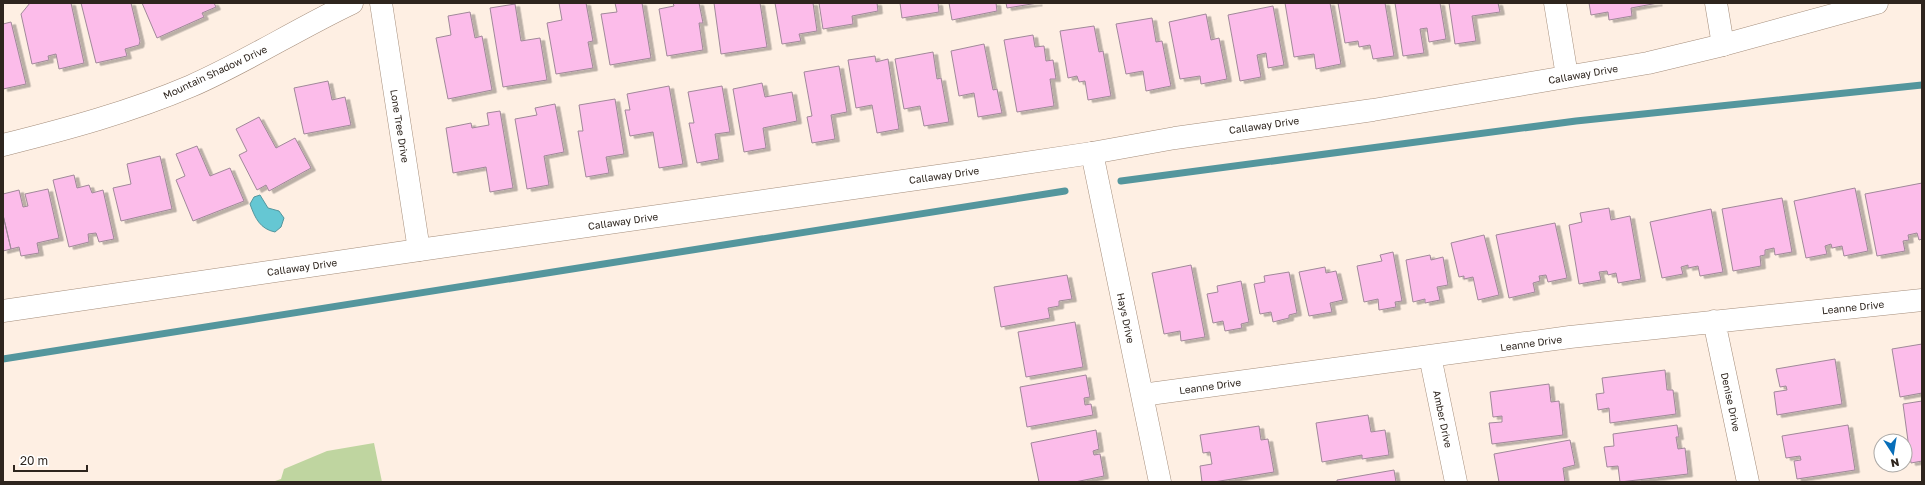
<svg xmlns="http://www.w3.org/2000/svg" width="1925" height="485" font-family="'Golos Text',sans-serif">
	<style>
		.green { fill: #bfd5a0 }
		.water { fill: #65c7d3; stroke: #54969d }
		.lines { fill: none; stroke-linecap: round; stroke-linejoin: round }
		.stream { stroke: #54969d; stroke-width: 7 }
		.building { fill: #fcbcea; stroke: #a08899; filter: url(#shadow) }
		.street-casing { stroke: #a58e7c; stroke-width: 23 }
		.secondary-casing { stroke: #a58e7c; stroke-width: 23 }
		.street { stroke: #fff; stroke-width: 22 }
		.secondary { stroke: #fff; stroke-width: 22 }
		.labels { text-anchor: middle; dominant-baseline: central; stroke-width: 3; stroke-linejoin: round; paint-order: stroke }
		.street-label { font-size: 10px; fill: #2e251e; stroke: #fff }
	</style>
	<defs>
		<filter id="shadow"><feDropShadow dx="4.5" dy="2.5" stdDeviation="0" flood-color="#0004"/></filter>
	</defs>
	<rect width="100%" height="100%" fill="#feefe3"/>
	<path class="green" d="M 374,443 L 382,482 L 272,482 L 281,479 L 284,469 L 327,451 Z"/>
	<path class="water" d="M 260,195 L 268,208 L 279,211 L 284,218 L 281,227 L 275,232 C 260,229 255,218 250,204 L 254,197 Z"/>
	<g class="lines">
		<path class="stream" d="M 1121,181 L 1576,121 L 1922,85
			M 3,359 L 1065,191"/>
	</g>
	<path class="building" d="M 30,3 L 71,3 L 84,63 L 59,69 L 56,54 L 48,56 L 49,60 L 32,64 L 21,14 Z
		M 81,3 L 131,3 L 140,41 L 139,45 L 125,49 L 127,56 L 96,63 Z
		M 142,3 L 214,3 L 216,7 L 202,13 L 204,17 L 157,38 Z
		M 559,3 L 586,3 L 593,41 L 588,42 L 593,68 L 556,74 L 547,23 L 562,20 Z
		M 615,3 L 642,3 L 651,58 L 610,65 L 601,14 L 617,12 Z
		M 673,3 L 699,3 L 703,23 L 699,23 L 703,50 L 667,56 L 659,9 L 674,6 Z
		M 714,3 L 760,3 L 767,47 L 721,54 Z
		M 775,3 L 813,3 L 817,31 L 799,34 L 801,41 L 782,44 Z
		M 819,3 L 877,3 L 878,11 L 852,16 L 853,24 L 823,29 Z
		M 900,3 L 938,3 L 939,12 L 902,18 Z
		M 949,3 L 996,3 L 997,11 L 952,20 Z
		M 1006,3 L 1038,3 L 1007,8 Z
		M 1285,3 L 1330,3 L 1341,64 L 1316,69 L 1314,54 L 1294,57 Z
		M 1338,3 L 1385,3 L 1394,56 L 1373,59 L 1370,45 L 1359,47 L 1358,41 L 1345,43 Z
		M 1395,3 L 1440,3 L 1446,39 L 1429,42 L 1427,28 L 1420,29 L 1424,53 L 1403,56 Z
		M 1449,3 L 1498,3 L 1500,12 L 1472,16 L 1476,41 L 1455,44 Z
		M 1589,3 L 1658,3 L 1631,8 L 1632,16 L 1609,20 L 1608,12 L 1591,15 Z
		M 515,4 L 521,41 L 540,38 L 547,80 L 503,87 L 490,8 Z
		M 1273,6 L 1284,65 L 1268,68 L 1266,53 L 1257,55 L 1261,77 L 1240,81 L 1228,15 Z
		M 470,12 L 475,38 L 482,36 L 492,90 L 448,99 L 436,38 L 451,35 L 448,16 Z
		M 1206,14 L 1211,40 L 1219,38 L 1227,79 L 1201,84 L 1200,76 L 1180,79 L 1169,22 Z
		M 1152,18 L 1156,42 L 1162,41 L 1171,86 L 1146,91 L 1143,71 L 1126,74 L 1116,24 Z
		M 11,22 L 26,84 L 3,89 L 3,24 Z
		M 1094,26 L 1099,52 L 1103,51 L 1111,96 L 1088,100 L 1085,81 L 1079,82 L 1077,76 L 1068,78 L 1060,31 Z
		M 1033,35 L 1035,47 L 1044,46 L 1046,61 L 1053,60 L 1056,79 L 1050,79 L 1054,106 L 1017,112 L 1004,40 Z
		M 984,44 L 993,90 L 997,89 L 1002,113 L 978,117 L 974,93 L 959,96 L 951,51 Z
		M 933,52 L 937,79 L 941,78 L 949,122 L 924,126 L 920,106 L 904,109 L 895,59 Z
		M 875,56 L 876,62 L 888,59 L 899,129 L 877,133 L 872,105 L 856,108 L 848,60 Z
		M 839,66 L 847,112 L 831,115 L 835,139 L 812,143 L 807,117 L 812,116 L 804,72 Z
		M 328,81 L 332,100 L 345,97 L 351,125 L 304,134 L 294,88 Z
		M 762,83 L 765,97 L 792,92 L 797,121 L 763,128 L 766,148 L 744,152 L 733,89 Z
		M 669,86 L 683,164 L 659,168 L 653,132 L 630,136 L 625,110 L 630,110 L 627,94 Z
		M 722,86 L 730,132 L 715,134 L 719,159 L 697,163 L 689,123 L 694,123 L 688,92 Z
		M 615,99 L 624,154 L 606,157 L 609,173 L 586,177 L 578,131 L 583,131 L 579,105 Z
		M 555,104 L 564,152 L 544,156 L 549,185 L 527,189 L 515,119 L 537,115 L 535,108 Z
		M 500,111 L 513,188 L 490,192 L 486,167 L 453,173 L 446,128 L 471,123 L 472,128 L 489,125 L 487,113 Z
		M 259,117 L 276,148 L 295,138 L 311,168 L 269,191 L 266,185 L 257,190 L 239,155 L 247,151 L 236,129 Z
		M 197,146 L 210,176 L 230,168 L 244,201 L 193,221 L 176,180 L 185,176 L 176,154 Z
		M 160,156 L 172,209 L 121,221 L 113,188 L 131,184 L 127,164 Z
		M 74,175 L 77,188 L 89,185 L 92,193 L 103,190 L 114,239 L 99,242 L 96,233 L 88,234 L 89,242 L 69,247 L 53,180 Z
		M 1922,183 L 1922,239 L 1919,240 L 1917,233 L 1908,235 L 1909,240 L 1903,241 L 1905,251 L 1877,256 L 1865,194 Z
		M 1855,188 L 1868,251 L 1844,256 L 1842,246 L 1832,248 L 1831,244 L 1825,246 L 1827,254 L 1806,258 L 1794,201 Z
		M 48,189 L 59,238 L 37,243 L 39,253 L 21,256 L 19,247 L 11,249 L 3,215 L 3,194 L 19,190 L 23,207 L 28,206 L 25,194 Z
		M 1782,198 L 1792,252 L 1775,255 L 1774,248 L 1765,250 L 1765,255 L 1760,256 L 1761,266 L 1733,271 L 1722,209 Z
		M 1609,208 L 1611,220 L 1630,216 L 1641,279 L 1618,283 L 1616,273 L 1608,275 L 1607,271 L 1599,272 L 1601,280 L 1579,284 L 1569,225 L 1582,222 L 1580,213 Z
		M 1711,209 L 1723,272 L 1700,276 L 1698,266 L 1688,268 L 1688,265 L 1681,267 L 1683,274 L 1662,278 L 1650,222 Z
		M 3,215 L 11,249 L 3,251 Z
		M 1555,223 L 1567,278 L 1548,282 L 1546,275 L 1539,276 L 1540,281 L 1533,283 L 1535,292 L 1509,298 L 1496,235 Z
		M 1484,235 L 1499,295 L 1478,300 L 1473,277 L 1464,279 L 1464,276 L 1459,277 L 1451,243 Z
		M 1393,252 L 1402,301 L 1395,302 L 1396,307 L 1379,310 L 1378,299 L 1364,302 L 1357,266 L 1382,261 L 1380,255 Z
		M 1430,255 L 1431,260 L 1443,257 L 1448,285 L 1437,287 L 1440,300 L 1425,303 L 1425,299 L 1413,302 L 1406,260 Z
		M 1191,265 L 1205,337 L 1181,341 L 1180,331 L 1164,334 L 1152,273 Z
		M 1325,267 L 1326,273 L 1336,271 L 1343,300 L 1330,303 L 1332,312 L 1309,316 L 1299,272 Z
		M 1289,272 L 1297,313 L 1289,315 L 1289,318 L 1273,322 L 1271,312 L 1260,314 L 1254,284 L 1265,282 L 1264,276 Z
		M 1067,275 L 1072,299 L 1059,301 L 1059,306 L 1048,308 L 1050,318 L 1001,327 L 994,287 Z
		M 1241,281 L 1249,322 L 1241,324 L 1242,328 L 1225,331 L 1223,321 L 1213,323 L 1207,294 L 1218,292 L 1217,286 Z
		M 1075,322 L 1083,367 L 1026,377 L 1018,332 Z
		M 1922,344 L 1922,393 L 1900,397 L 1892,349 Z
		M 1835,359 L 1842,404 L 1777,415 L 1774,392 L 1787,390 L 1786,386 L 1780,387 L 1776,369 Z
		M 1665,370 L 1667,390 L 1673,390 L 1676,414 L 1610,423 L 1609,408 L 1598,410 L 1596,394 L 1604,393 L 1602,378 Z
		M 1086,375 L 1090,397 L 1084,398 L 1085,405 L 1091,404 L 1093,415 L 1027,427 L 1020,387 Z
		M 1549,384 L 1551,402 L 1559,401 L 1563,435 L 1492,444 L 1489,423 L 1502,422 L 1502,416 L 1493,417 L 1490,392 Z
		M 1922,401 L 1922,461 L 1911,463 L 1903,404 Z
		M 1368,415 L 1371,432 L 1385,430 L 1389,455 L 1362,459 L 1362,455 L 1322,462 L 1316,423 Z
		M 1677,425 L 1679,437 L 1676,437 L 1678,449 L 1685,448 L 1688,474 L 1620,482 L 1618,466 L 1607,467 L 1604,447 L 1614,446 L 1613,434 Z
		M 1848,425 L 1855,470 L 1797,479 L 1794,461 L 1801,460 L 1800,456 L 1786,458 L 1782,436 Z
		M 1259,426 L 1261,440 L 1268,439 L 1274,472 L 1214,482 L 1202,482 L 1200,466 L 1212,464 L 1210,452 L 1203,453 L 1200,435 Z
		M 1096,430 L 1099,449 L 1093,451 L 1094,455 L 1100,454 L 1104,476 L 1075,482 L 1039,482 L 1031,443 Z
		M 1570,440 L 1575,465 L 1563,468 L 1565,482 L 1499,482 L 1494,454 Z
		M 1394,470 L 1396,482 L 1337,482 L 1337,480 Z"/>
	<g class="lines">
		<defs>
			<path id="street" d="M 381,3 L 419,250
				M 1555,3 L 1567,76
				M 1716,3 L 1723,45
				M 3,145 C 67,129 130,112 191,86 C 246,62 297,29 352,3
				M 1092,153 L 1160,482
				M 1714,321 L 1748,482
				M 1430,356 L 1456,482
				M 1142,395 L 1570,337 L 1922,300"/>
			<path id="secondary" d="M 3,311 L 419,250 L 959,173 L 1092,153 L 1175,138 L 1373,110 L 1648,63 L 1723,45 L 1877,3"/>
		</defs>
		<use href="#street" class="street-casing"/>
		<use href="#secondary" class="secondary-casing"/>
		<use href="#street" class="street"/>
		<use href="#secondary" class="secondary"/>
	</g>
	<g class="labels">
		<g class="street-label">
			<text transform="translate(215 72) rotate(-25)">Mountain Shadow Drive</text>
			<text transform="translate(1583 74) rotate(-10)">Callaway Drive</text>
			<text transform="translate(1264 125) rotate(-8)">Callaway Drive</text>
			<text transform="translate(400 126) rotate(81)">Lone Tree Drive</text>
			<text transform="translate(944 175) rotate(-8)">Callaway Drive</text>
			<text transform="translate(623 221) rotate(-8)">Callaway Drive</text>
			<text transform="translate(302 267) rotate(-8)">Callaway Drive</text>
			<text transform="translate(1853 307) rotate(-6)">Leanne Drive</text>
			<text transform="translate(1126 318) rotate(78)">Hays Drive</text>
			<text transform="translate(1531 343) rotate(-8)">Leanne Drive</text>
			<text transform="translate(1210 386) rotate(-8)">Leanne Drive</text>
			<text transform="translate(1731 402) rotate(78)">Denise Drive</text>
			<text transform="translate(1443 419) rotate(78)">Amber Drive</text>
		</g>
	</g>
	<rect width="1925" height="485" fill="none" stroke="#2e251e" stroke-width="8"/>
	<g transform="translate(1893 453) rotate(168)"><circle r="19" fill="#ffffff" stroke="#aba8a5"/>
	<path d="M0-3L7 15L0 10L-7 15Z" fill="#086eb9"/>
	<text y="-6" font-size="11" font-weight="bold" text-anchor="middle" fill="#2e251e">N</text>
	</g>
	<path d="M14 465v6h73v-6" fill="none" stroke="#2e251e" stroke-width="2"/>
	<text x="20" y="465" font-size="12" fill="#2e251e" stroke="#ffffff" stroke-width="3" paint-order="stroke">20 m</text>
</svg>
